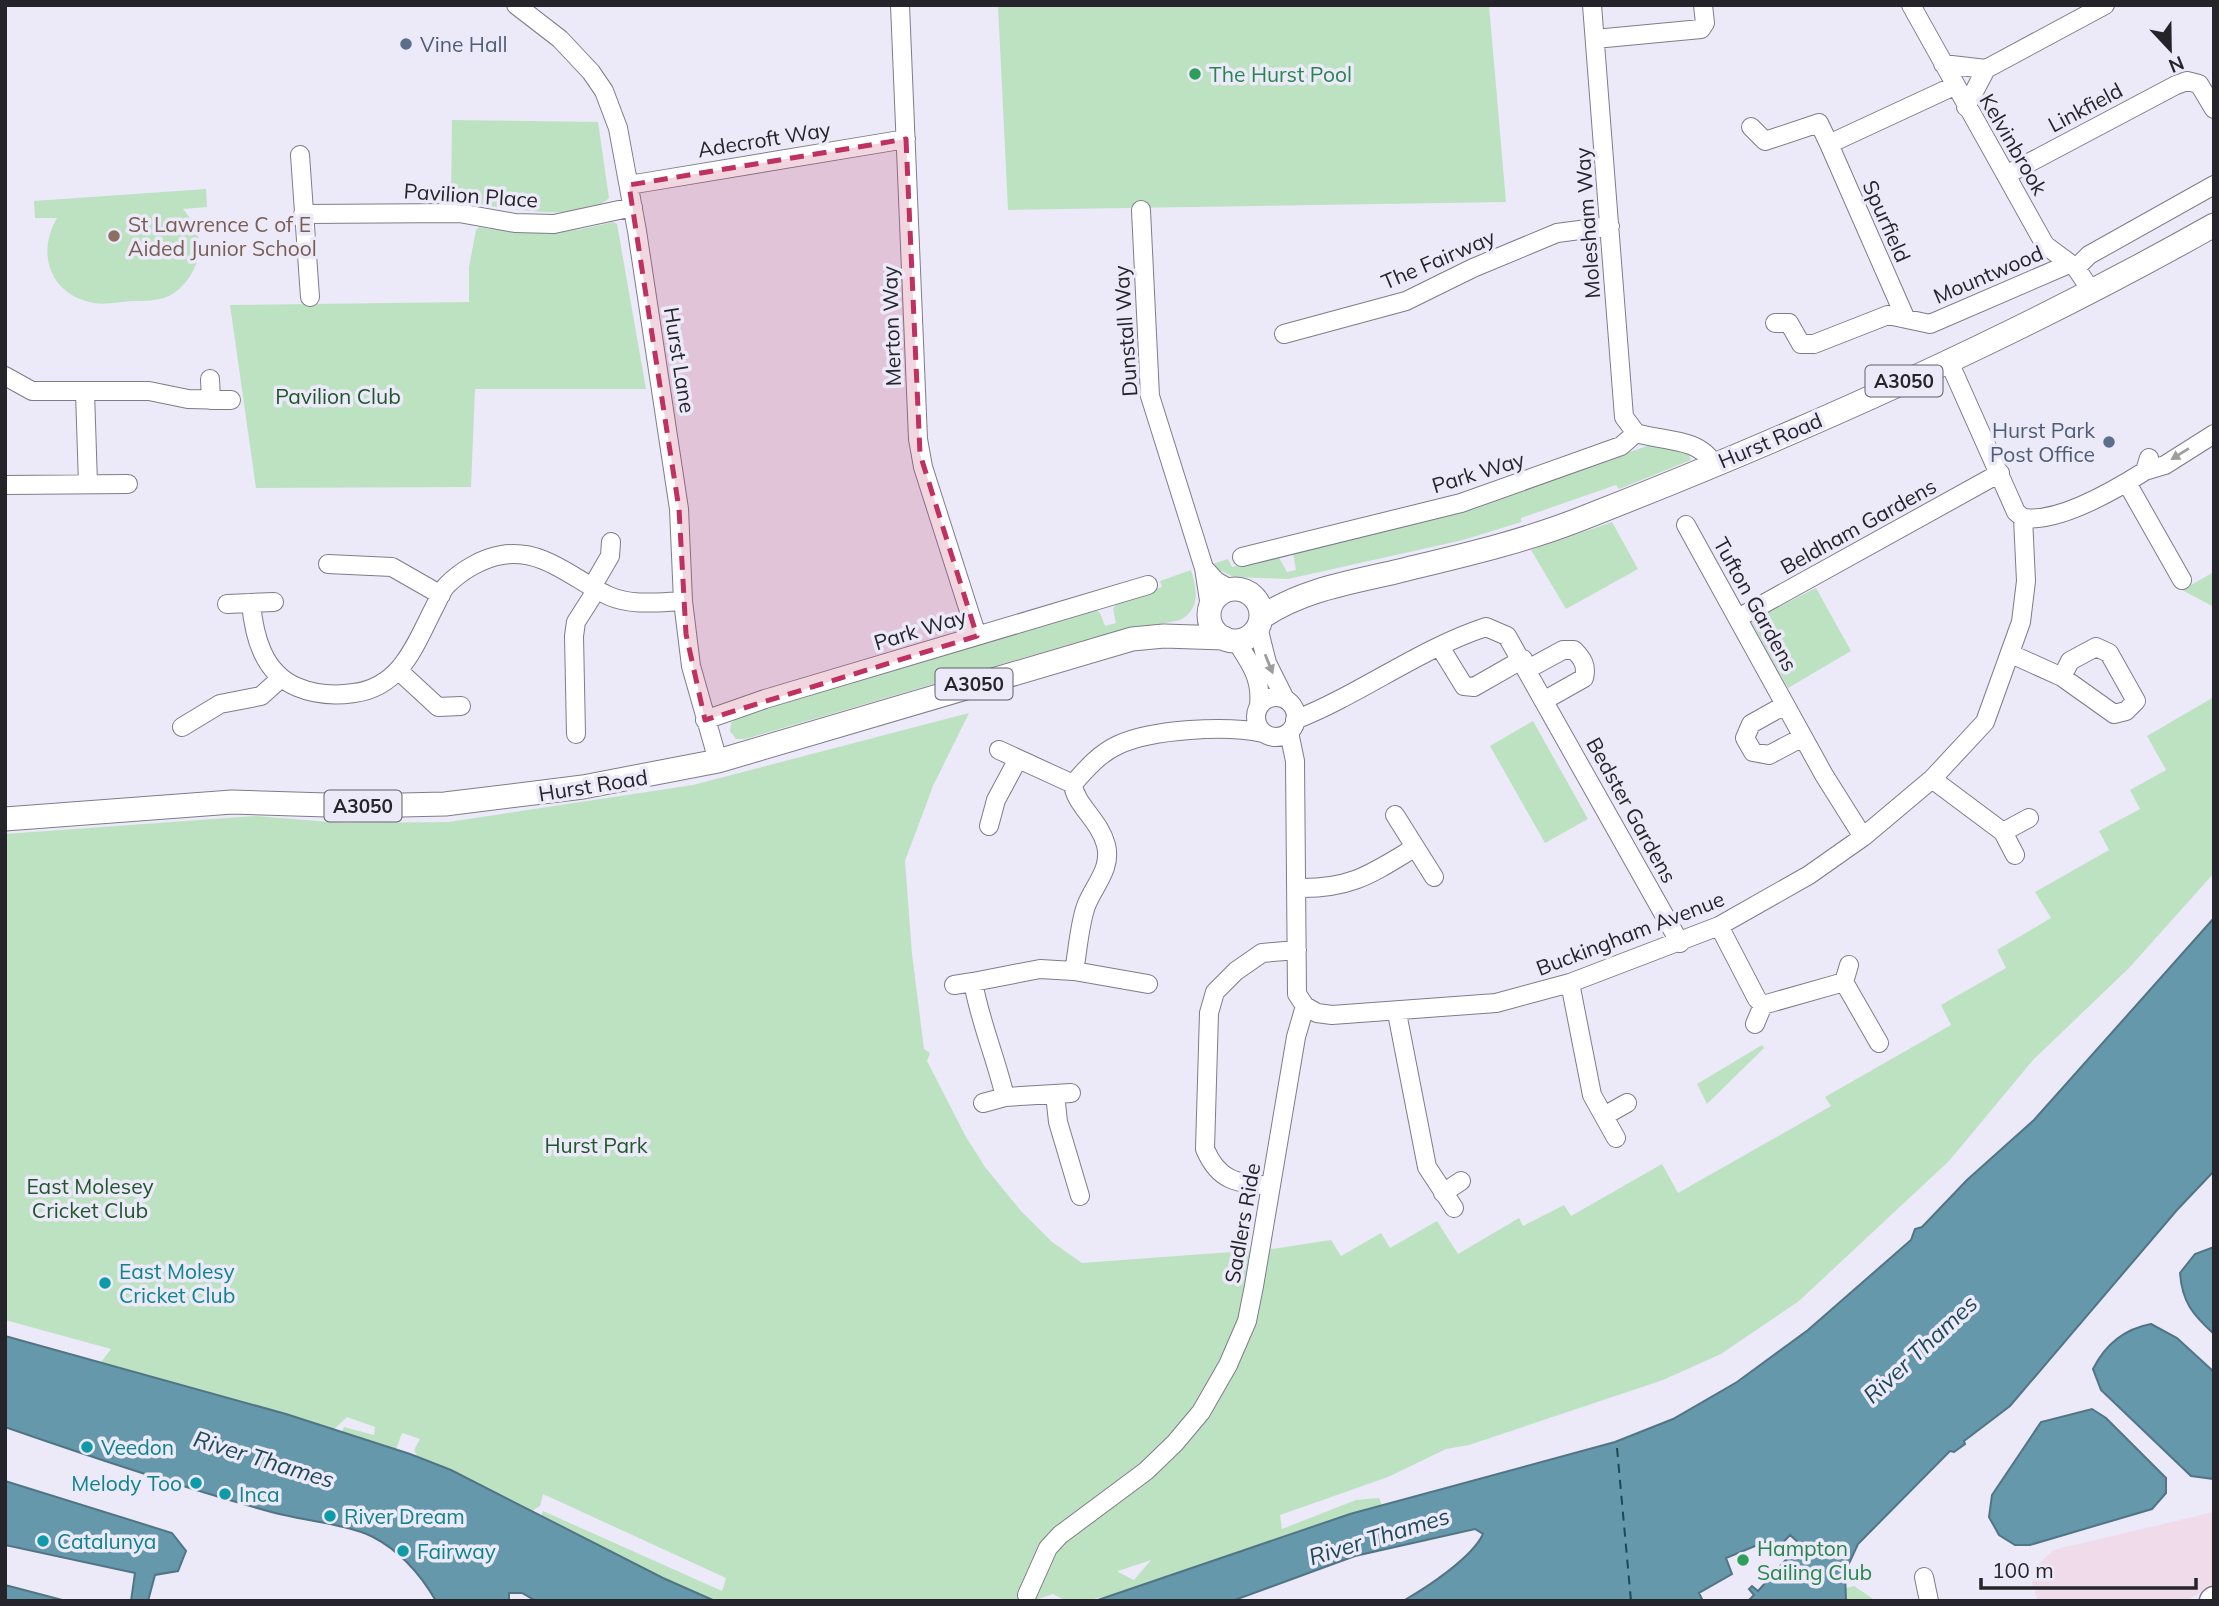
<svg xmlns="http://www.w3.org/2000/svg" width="2219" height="1606" font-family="Mulish,sans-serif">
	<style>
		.commercial { fill: #efdbea }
		.green { fill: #bde2c2; fill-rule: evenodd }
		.water { fill: #6498aa; stroke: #517584; stroke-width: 2 }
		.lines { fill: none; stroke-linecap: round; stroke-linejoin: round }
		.ferry { stroke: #1c4958; stroke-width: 2; stroke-dasharray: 9 7; stroke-linecap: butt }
		.minor-casing { stroke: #7f7c8a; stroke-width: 20 }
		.major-casing { stroke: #7f7c8a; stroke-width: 25 }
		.highway-casing { stroke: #7f7c8a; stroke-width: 29 }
		.minor { stroke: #fff; stroke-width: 18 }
		.major { stroke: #fff; stroke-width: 23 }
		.highway { stroke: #fff; stroke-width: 26 }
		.oneway { fill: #9d9c9f }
		.marked { fill: #be3160; fill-opacity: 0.2; stroke: #be3160; stroke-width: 5; stroke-dasharray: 14 9; stroke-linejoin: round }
		.service-dot { fill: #5c6f8a; stroke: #ece9f8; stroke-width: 2.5 }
		.leisure-dot { fill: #2e9e5b; stroke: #ece9f8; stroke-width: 2.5 }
		.education-dot { fill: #8d6e63; stroke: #ece9f8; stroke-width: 2.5 }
		.culture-dot { fill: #0f9aa8; stroke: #ece9f8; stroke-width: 2.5 }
		.labels { text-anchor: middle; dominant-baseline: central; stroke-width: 7; stroke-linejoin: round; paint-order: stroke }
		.shield { fill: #ece9f8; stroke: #615f68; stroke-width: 2 }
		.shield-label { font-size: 19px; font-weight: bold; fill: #25242a }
		.service-label { font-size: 21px; fill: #4e5e75; stroke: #ece9f8; text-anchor: start }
		.leisure-label { font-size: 21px; fill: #27864d; stroke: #ece9f8; text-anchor: start }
		.street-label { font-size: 21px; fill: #25242a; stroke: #ece9f8 }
		.education-label { font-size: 21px; fill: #785e54; stroke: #ece9f8; text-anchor: start }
		.park-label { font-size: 21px; fill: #1f572c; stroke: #ece9f8 }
		.culture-label { font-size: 21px; fill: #0d838f; stroke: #ece9f8; text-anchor: start }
		.water-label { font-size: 23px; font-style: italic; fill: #1c4958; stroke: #ece9f8 }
	</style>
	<rect width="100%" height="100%" fill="#ece9f8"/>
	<path class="commercial" d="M 2214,1512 L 2214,1586 L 2184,1601 L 2038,1601 L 2032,1583 L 2040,1563 L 2053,1550 Z"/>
	<path class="green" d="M 998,5 L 1489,5 L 1506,202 L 1008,210 Z
		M 452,120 L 598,122 L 609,198 C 580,226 487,205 451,199 Z
		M 206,189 L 207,207 L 183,209 C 195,223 203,240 198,259 C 193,274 184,288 169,296 C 157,301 144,301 131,301 C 120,302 105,305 94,303 C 50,295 36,254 57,218 L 35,218 L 34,201 Z
		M 613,222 L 617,224 L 646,389 L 475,389 L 471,487 L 256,488 L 230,305 L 469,302 L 469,267 L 476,230 L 479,227 C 529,236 564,235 613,222 Z
		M 1650,445 L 1687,452 L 1691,460 L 1619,489 L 1616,485 L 1521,518 L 1521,522 L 1463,540 L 1288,579 L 1234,577 L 1209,565 L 1228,559 L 1232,567 L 1269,555 L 1278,556 L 1287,572 L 1296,570 L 1293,553 L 1476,505 Z
		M 1612,522 L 1638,569 L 1566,609 L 1531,550 Z
		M 1191,570 C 1197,589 1201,609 1180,620 L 1095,637 L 745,739 L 736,739 L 730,731 L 731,723 L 742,714 L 1095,609 L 1100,613 L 1105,626 L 1116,623 L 1113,609 L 1118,601 L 1162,587 L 1160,581 Z
		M 2214,572 L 2214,607 L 2182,590 Z
		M 1816,588 L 1851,651 L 1788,688 L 1751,621 Z
		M 2214,697 L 2214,873 L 2129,968 L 2033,1060 L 1949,1161 L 1799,1301 L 1721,1354 L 1663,1380 L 1469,1445 L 1446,1449 L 1388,1477 L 1280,1515 L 1282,1529 L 1356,1500 L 1379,1498 L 1384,1511 L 1165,1582 L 1085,1601 L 1066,1601 L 1053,1594 L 1032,1601 L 672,1601 L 538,1523 L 543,1511 L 722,1591 L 726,1578 L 543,1494 L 540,1506 L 521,1518 L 426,1472 L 414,1450 L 420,1439 L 402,1433 L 392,1460 L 339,1439 L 344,1427 L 374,1435 L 375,1427 L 347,1417 L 331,1432 L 98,1366 L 111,1349 L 5,1320 L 5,834 L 255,816 L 342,823 L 448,822 L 693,785 L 969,713 L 933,786 L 905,861 L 912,954 L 924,1049 L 930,1053 L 927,1061 L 966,1137 L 985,1167 L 1021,1211 L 1052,1242 L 1082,1263 L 1272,1249 L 1331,1240 L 1341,1256 L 1381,1233 L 1390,1248 L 1437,1221 L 1458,1254 L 1519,1218 L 1523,1226 L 1564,1205 L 1571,1216 L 1662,1164 L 1678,1193 L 1831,1106 L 1825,1097 L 1951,1025 L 1941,1005 L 2006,968 L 1997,950 L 2051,918 L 2035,892 L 2109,850 L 2099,831 L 2140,809 L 2130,790 L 2166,770 L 2147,736 ZM 1151,1560 L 1134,1580 L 1118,1572 L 1118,1571 Z
		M 1533,721 L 1588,819 L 1545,843 L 1490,746 Z
		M 1762,1045 L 1764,1048 L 1707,1104 L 1697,1084 Z
		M 1854,1586 L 1872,1598 L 1873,1601 L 1846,1601 L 1846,1588 Z"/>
	<path class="water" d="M 2214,918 L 2214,1171 L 2177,1210 L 2010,1406 L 1964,1441 L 1965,1444 L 1954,1452 L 1950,1451 L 1858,1544 L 1845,1572 L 1846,1601 L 1748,1601 L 1754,1595 L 1749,1589 L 1752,1586 L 1758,1591 L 1800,1544 L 1790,1535 L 1777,1549 L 1771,1549 L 1767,1541 L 1726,1558 L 1732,1574 L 1699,1593 L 1703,1601 L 1403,1601 C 1426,1588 1472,1558 1483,1534 L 1475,1529 L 1355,1556 L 1232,1601 L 1095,1601 L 1350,1514 L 1615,1442 L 1673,1419 L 1737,1382 L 1808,1330 L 1911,1240 L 1915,1229 L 1922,1227 L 1967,1180 L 2034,1120 Z
		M 2214,1247 L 2214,1334 C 2193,1315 2182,1302 2180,1273 L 2195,1254 Z
		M 2151,1324 L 2177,1338 L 2214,1372 L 2214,1479 L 2191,1476 L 2101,1390 L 2093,1369 C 2105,1345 2124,1329 2151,1324 Z
		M 5,1336 L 286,1414 L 410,1454 L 451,1470 L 663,1578 L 715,1601 L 536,1601 L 522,1593 L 509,1593 L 509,1601 L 436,1601 C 421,1575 400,1551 373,1537 C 350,1525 302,1520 275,1513 C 184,1488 94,1458 5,1427 Z
		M 2092,1409 L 2106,1418 L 2166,1478 L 2166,1493 L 2152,1509 L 2030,1545 L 2015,1545 L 1999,1535 L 1989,1517 L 1992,1495 L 2041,1422 Z
		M 5,1481 L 172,1533 L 186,1551 L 178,1571 L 155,1575 L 148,1601 L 131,1601 L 135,1573 L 5,1545 Z
		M 5,1585 L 66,1601 L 5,1601 Z"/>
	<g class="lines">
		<path class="ferry" d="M 1617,1448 L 1631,1601"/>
		<defs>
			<path id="minor" d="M 516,5 L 560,39 L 591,72 L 604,91 L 618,128 L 637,231 L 679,509 L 683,601 L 691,666 L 718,761
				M 900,5 L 918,439 L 923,467 L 977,636
				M 1592,5 L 1624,417 L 1636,433 C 1661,441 1701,438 1713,464
				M 1911,5 L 2045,245 L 2076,268 L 2092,292
				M 1595,39 L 1701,29 L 1705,23 L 1703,5
				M 1943,64 L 1986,69
				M 1966,107 L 1986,69 L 2105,5
				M 1751,127 L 1765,141 L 1819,123 L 1829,144
				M 300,155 L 310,297
				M 2006,175 L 2176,85 L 2187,81 L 2199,84 L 2214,109
				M 629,185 L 906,139
				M 1141,210 L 1150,396 L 1204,568 L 1210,607
				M 303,214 L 459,213 L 515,223 L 554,224 L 633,207
				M 2076,268 L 2089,255 L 2214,185
				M 1905,317 L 1829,144 L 1954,86
				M 1775,323 L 1789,323 L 1801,344 L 1814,344 L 1888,315 L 1930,324 L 2069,264
				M 1284,334 L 1406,301 L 1473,268 L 1557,233 L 1610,226
				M 5,376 L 32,391 L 149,391 L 188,399 L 231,400
				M 210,379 L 211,400
				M 85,392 L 88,484
				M 2145,471 L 2165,465 L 2214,434
				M 2127,483 L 2182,580
				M 5,485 L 128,484
				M 2023,518 C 2059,523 2115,490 2145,471 L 2149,458
				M 1686,525 L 1824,775 L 1863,837
				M 1242,557 L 1461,503 L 1621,446 L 1636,433
				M 328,564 L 392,567 L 441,595
				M 1204,568 L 1216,581 L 1230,589
				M 592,587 L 610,556 L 611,542
				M 251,603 C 254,636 263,673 297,687 C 316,695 334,696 354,693 C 401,687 415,645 434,608 C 438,601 441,591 447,585 C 461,571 482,558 502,555 C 544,548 574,580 609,596 C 632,606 659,602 683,601
				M 227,604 L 274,602
				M 1738,618 L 2000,473
				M 1258,627 L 1267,663 L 1285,699
				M 1236,641 C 1250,663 1262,678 1259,705
				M 1440,647 L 1464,686 L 1474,687 L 1523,659
				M 2011,654 L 2062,677 L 2114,714 L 2126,711 L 2136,701 L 2109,653 L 2096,647 L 2070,661 L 2062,677
				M 1528,669 L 1563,650 L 1574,650 C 1583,659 1587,666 1584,678 L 1545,700
				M 399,671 L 438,707 L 461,706
				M1256 717a20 20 0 1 1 40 0a20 20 0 1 1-40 0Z
				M 1785,705 L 1751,724 L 1745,738 L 1753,752 L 1769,755 L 1803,737
				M 705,720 L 765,699 L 1148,585
				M 1295,720 C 1361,694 1419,649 1486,627 L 1507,636 L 1680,943
				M 182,727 L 220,704 L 261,696 L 281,678
				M 576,734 L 574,636 L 576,622 L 597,589
				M 999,750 L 1073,784
				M 1932,779 L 2003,832 L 2015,855
				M 1395,815 L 1434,877
				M 989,826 L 996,800 L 1018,759
				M 2003,832 L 2029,818
				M 1298,888 C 1351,889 1371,874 1414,848
				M 1719,926 L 1757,999 L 1763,1005 L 1844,982
				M 1849,965 L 1844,982 L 1879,1043
				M 1074,971 C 1078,950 1079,926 1086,906 C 1094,885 1112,869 1106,845 C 1099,819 1075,805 1073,784 C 1086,769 1100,753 1118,745 C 1152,729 1227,725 1263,733
				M 1570,983 L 1592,1095 L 1616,1138
				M 954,985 L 973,982
				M 1305,1006 L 1317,1013 L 1332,1015 L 1496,1003 L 1570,983 L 1719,926 L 1809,875 L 1863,837 L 1932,779 L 1985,722 L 2021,622 L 2026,581 L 2023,518 L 2016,512 L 1950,364
				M 1397,1013 L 1427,1167 L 1454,1208
				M 1755,1024 L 1763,1005
				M 1055,1094 L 1058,1122 L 1080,1196
				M 1005,1097 C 996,1058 980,1022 973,982 L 1040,969 L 1074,971 L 1148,984
				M 983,1103 L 1005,1097 L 1071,1093
				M 1604,1116 L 1627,1103
				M 1271,1186 C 1237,1183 1219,1182 1205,1149 L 1209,1013 L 1215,992 L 1236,971 L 1262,953 L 1297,950
				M 1443,1193 L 1461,1181
				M 1924,1577 L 1929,1601
				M 1027,1595 L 1048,1548 L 1060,1535 L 1146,1471 L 1175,1443 L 1201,1412 L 1228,1365 L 1247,1321 L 1254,1286 L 1296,1037 L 1305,1006 L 1297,994 L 1295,761 L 1289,732"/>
			<path id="major" d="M1209 615a26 26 0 1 1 52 0a26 26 0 1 1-52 0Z
				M 1262,617 C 1302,590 1348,583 1395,572 C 1456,557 1519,543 1578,520 C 1796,435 2010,340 2214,225
				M 5,819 L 232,802 L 359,806 L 445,804 L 583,787 L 718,761 L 1132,639 L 1164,636 L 1224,638"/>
			<path id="highway" d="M 2213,1601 L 2214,1600"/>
		</defs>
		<use href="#minor" class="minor-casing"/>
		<use href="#major" class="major-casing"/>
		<use href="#highway" class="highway-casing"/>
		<use href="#minor" class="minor"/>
		<use href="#major" class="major"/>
		<use href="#highway" class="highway"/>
	</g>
	<defs><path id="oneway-solid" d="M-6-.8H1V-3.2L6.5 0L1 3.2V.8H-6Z" transform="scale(1.75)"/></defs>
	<g class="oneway">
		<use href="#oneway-solid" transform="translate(2180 454) rotate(148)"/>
		<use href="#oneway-solid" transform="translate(1269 664) rotate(68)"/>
	</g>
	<path class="marked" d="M 906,139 L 920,454 L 977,636 L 705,720 L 686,634 L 679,509 L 629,185 Z"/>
	<g class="service-dot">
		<circle cx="406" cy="44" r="7"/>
		<circle cx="2109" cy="442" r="7"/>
	</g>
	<g class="leisure-dot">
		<circle cx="1195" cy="74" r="7"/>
		<circle cx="1743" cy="1560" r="7"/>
	</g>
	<circle class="education-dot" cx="114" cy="236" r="7"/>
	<g class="culture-dot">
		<circle cx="105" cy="1283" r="7"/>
		<circle cx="87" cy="1447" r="7"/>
		<circle cx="196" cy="1483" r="7"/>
		<circle cx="225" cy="1494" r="7"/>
		<circle cx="330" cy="1516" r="7"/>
		<circle cx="43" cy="1541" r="7"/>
		<circle cx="403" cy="1551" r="7"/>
	</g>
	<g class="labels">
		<g class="shield">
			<rect x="1865.5" y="365.5" width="77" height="31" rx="5"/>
			<rect x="935.5" y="668.5" width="77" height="31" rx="5"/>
			<rect x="324.5" y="790.5" width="77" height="31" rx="5"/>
		</g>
		<g class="shield-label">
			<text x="1904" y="381">A3050</text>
			<text x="974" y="684">A3050</text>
			<text x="363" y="806">A3050</text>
		</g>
		<g class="service-label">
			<text x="420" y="44">Vine Hall</text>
			<text x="2095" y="430" text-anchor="end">Hurst Park<tspan x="2095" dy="24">Post Office</tspan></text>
		</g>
		<g class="leisure-label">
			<text x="1209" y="74">The Hurst Pool</text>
			<text x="1757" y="1548">Hampton<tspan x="1757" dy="24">Sailing Club</tspan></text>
		</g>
		<g class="street-label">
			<text transform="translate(2085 107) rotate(-28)">Linkfield</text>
			<text transform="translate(764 139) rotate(-9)">Adecroft Way</text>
			<text transform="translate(2014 144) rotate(60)">Kelvinbrook</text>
			<text transform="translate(471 195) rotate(4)">Pavilion Place</text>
			<text transform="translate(1887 221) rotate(66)">Spurfield</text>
			<text transform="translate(1587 223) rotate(-94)">Molesham Way</text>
			<text transform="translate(1438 259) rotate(-23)">The Fairway</text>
			<text transform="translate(1988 274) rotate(-23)">Mountwood</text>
			<text transform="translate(891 326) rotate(-92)">Merton Way</text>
			<text transform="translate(1125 331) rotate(-94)">Dunstall Way</text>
			<text transform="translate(680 360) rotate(81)">Hurst Lane</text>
			<text transform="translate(1770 440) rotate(-23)">Hurst Road</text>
			<text transform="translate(1478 472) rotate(-17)">Park Way</text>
			<text transform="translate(1858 526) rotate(-29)">Beldham Gardens</text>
			<text transform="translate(1756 604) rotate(61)">Tufton Gardens</text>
			<text transform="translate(920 629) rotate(-17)">Park Way</text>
			<text transform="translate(593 785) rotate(-9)">Hurst Road</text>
			<text transform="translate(1632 810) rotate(61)">Bedster Gardens</text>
			<text transform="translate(1630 933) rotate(-21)">Buckingham Avenue</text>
			<text transform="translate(1242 1223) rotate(-80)">Sadlers Ride</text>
		</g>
		<g class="education-label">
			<text x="128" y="224">St Lawrence C of E<tspan x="128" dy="24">Aided Junior School</tspan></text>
		</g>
		<g class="park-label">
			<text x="338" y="396">Pavilion Club</text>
			<text x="596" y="1145">Hurst Park</text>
			<text x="90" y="1186">East Molesey<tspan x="90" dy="24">Cricket Club</tspan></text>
		</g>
		<g class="culture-label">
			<text x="119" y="1271">East Molesy<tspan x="119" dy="24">Cricket Club</tspan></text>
			<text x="101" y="1447">Veedon</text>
			<text x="182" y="1483" text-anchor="end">Melody Too</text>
			<text x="239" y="1494">Inca</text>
			<text x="344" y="1516">River Dream</text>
			<text x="57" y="1541">Catalunya</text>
			<text x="417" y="1551">Fairway</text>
		</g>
		<g class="water-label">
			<text transform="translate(1920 1349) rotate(-43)">River Thames</text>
			<text transform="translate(264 1459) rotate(17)">River Thames</text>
			<text transform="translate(1379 1536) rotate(-17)">River Thames</text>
		</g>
	</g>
	<rect width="2219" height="1606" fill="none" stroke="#25242a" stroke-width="14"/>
	<g transform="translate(2170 49) rotate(158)" stroke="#ece9f8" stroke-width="5" paint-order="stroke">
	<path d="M0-5L12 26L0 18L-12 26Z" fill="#25242a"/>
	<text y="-10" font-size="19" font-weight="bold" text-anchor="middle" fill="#25242a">N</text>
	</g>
	<path d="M1981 1578v10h215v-10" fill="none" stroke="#25242a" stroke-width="3.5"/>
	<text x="1992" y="1578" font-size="21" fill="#25242a" stroke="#ece9f8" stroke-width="5" paint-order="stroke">100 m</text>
</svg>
